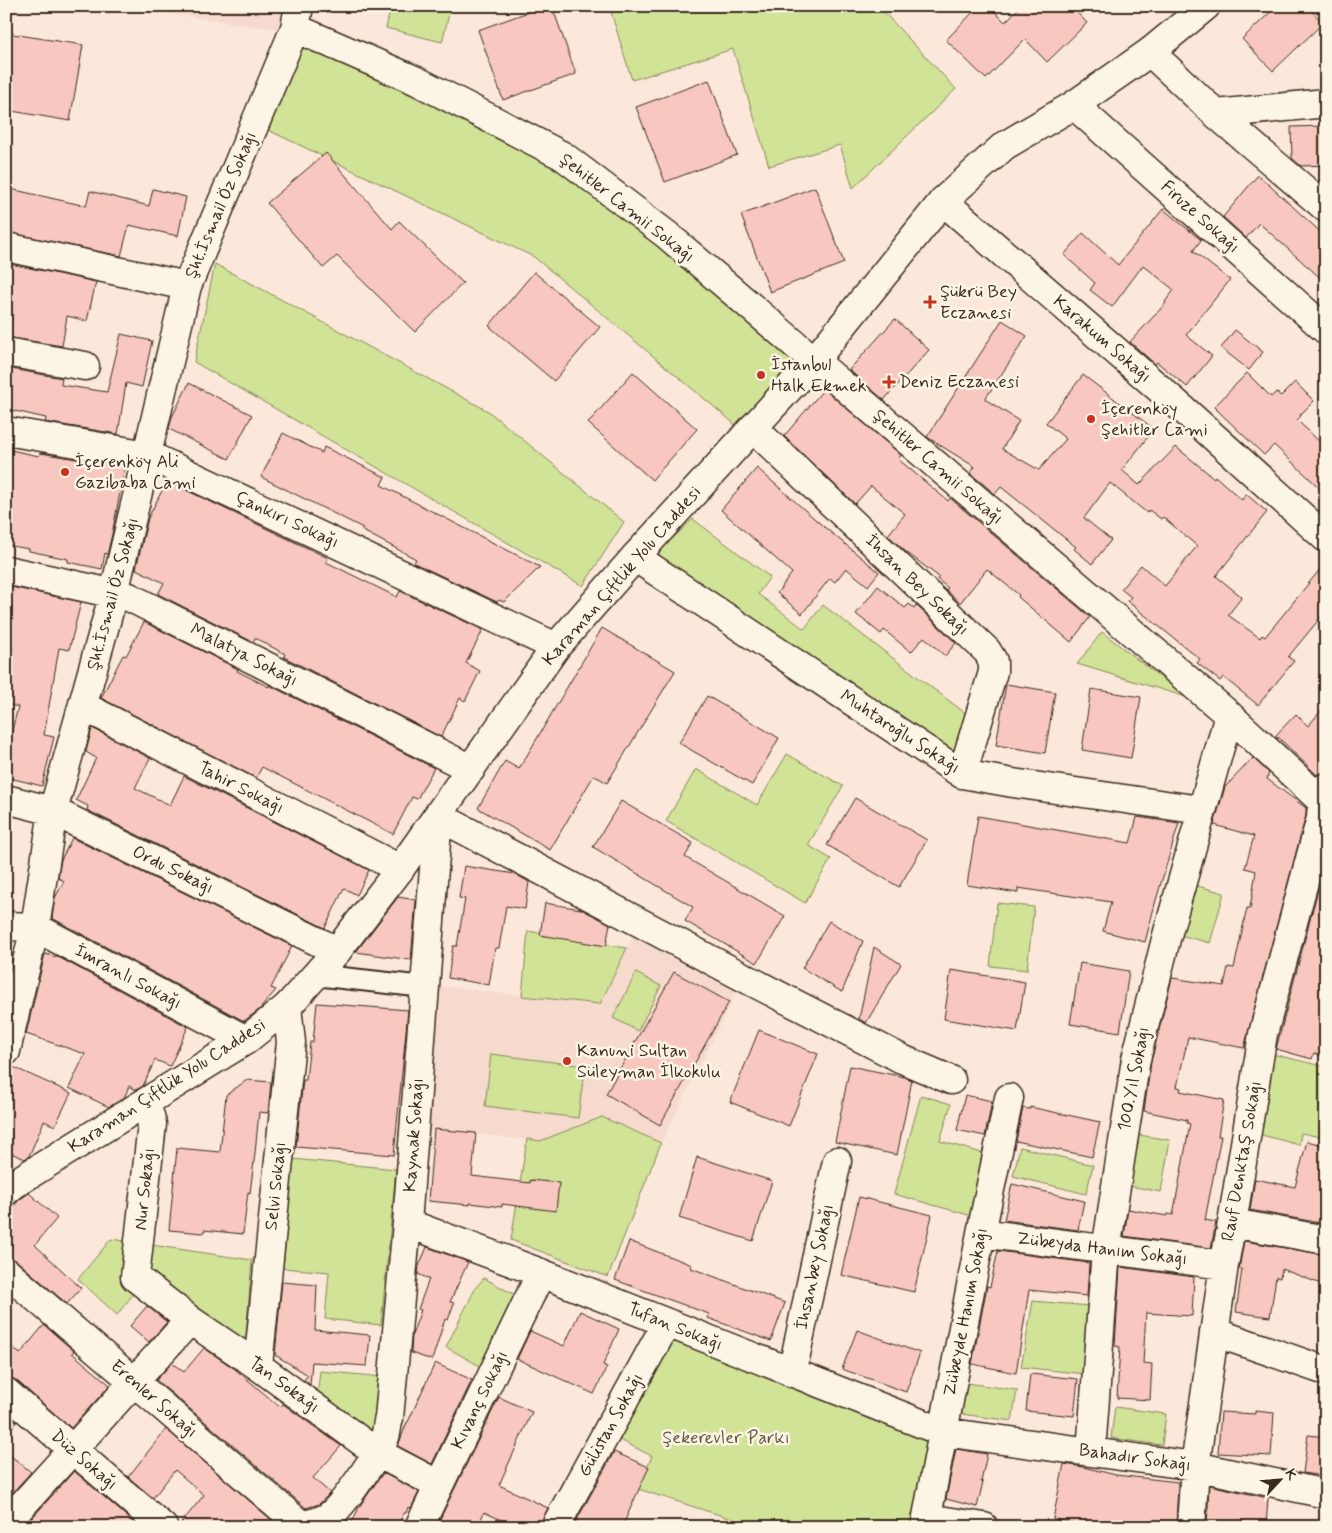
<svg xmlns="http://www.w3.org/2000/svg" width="1332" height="1533" font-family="Mynerve,sans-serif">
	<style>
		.built { fill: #f6dace }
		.green { fill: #d1e397; stroke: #86865a }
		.building { fill: #f8c8c0; stroke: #3b2a1e }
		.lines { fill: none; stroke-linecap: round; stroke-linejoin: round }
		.pedestrian-casing { stroke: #3b2a1e; stroke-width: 24 }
		.minor-casing { stroke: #3b2a1e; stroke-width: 31 }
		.tertiary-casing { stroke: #3b2a1e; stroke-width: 31 }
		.pedestrian { stroke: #fcf5e5; stroke-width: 20 }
		.minor { stroke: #fcf5e5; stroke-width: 28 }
		.tertiary { stroke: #fcf5e5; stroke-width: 28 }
		.poi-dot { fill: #c8321e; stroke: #fcf5e5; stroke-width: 2 }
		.labels { text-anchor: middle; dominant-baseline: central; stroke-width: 5; stroke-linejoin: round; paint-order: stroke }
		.street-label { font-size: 18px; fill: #3b2a1e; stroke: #fcf5e5 }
		.poi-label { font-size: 18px; fill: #3b2a1e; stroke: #fcf5e5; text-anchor: start }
		.park-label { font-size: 18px; fill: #60583c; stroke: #fcf5e5 }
	</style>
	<rect width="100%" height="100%" fill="#fbe8da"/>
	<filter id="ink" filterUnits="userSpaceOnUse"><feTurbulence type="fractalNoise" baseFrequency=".02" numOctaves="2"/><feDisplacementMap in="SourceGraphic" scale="10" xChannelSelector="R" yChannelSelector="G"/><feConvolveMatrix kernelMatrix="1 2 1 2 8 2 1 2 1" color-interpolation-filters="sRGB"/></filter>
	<g filter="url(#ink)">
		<path class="built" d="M 114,6 L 292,6 L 284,30 Z
			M 633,937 L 737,991 L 661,1143 L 602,1117 L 540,1141 L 425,1129 L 439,986 L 600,1004 Z"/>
		<path class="green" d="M 391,6 L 451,6 L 442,42 L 386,28 Z
			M 609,6 L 878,6 L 956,89 L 853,188 L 840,145 L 769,166 L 733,49 L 632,80 Z
			M 298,38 L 557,162 L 797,363 L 737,426 L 534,257 L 268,130 Z
			M 215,264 L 488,411 L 624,522 L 583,586 L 194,362 Z
			M 693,519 L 770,577 L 758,594 L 804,629 L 823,605 L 973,719 L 962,774 L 638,571 Z
			M 1102,632 L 1186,697 L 1077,664 Z
			M 787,754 L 843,786 L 808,845 L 831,859 L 805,903 L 666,821 L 696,769 L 757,805 Z
			M 1194,885 L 1224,893 L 1210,943 L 1180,935 Z
			M 997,903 L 1034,907 L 1027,970 L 990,966 Z
			M 528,931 L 627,948 L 600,1004 L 522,996 Z
			M 636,973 L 661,986 L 638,1031 L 613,1018 Z
			M 1268,1053 L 1326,1067 L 1326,1138 L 1301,1133 L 1299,1145 L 1258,1134 Z
			M 491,1054 L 585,1066 L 578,1118 L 485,1106 Z
			M 921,1095 L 951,1104 L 940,1141 L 989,1155 L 972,1216 L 894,1194 Z
			M 602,1117 L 661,1143 L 608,1277 L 511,1240 L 527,1139 L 540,1141 Z
			M 1139,1135 L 1170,1140 L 1161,1192 L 1130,1186 Z
			M 1020,1147 L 1093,1165 L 1086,1194 L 1013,1176 Z
			M 293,1159 L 396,1169 L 381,1325 L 325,1319 L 329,1272 L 283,1268 Z
			M 111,1239 L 252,1260 L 245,1348 L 146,1277 L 117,1315 L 78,1279 Z
			M 484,1278 L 517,1296 L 485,1369 L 446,1347 L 476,1287 Z
			M 1033,1301 L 1089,1306 L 1085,1374 L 1021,1367 Z
			M 669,1334 L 932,1437 L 911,1527 L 757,1527 L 638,1489 L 652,1456 L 614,1437 Z
			M 320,1371 L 383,1377 L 378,1422 L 369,1438 L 317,1398 Z
			M 966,1383 L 1017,1390 L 1012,1421 L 961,1414 Z
			M 1115,1407 L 1166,1414 L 1162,1445 L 1111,1438 Z"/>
		<path class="building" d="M 545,6 L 552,6 L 576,74 L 503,100 L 478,30 Z
			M 979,6 L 989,6 L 1005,22 L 1021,6 L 1071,6 L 1087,23 L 1047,62 L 1025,39 L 986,79 L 946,40 Z
			M 1277,6 L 1307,6 L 1323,23 L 1273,71 L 1242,39 Z
			M 6,33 L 83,45 L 70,121 L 6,110 Z
			M 709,80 L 737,155 L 665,182 L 636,107 Z
			M 1326,126 L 1326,165 L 1301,166 L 1292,158 L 1291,127 Z
			M 326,153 L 392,229 L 399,221 L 463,283 L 415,332 L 337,256 L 323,268 L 267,203 Z
			M 1258,175 L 1326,237 L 1326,283 L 1259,223 L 1246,238 L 1223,217 Z
			M 815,187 L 844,263 L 770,292 L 741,215 Z
			M 6,188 L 86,206 L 90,191 L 149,206 L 153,189 L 186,197 L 178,236 L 129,225 L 121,256 L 6,232 Z
			M 1163,209 L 1201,240 L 1193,251 L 1230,280 L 1186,335 L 1212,356 L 1187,387 L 1157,362 L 1155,364 L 1130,342 L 1166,303 L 1165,302 L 1174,290 L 1143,265 L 1112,307 L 1090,290 L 1095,283 L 1064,255 L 1083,233 L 1118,265 Z
			M 6,263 L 96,282 L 87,321 L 67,316 L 62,346 L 6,337 Z
			M 534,272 L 600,327 L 554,381 L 489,326 Z
			M 895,319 L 929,350 L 884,400 L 849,370 Z
			M 1002,320 L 1027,336 L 985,399 L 1019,421 L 1002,449 L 1039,470 L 1066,439 L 1046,423 L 1083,375 L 1154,429 L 1122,470 L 1139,485 L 1176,447 L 1214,478 L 1215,476 L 1242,500 L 1246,494 L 1267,512 L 1216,576 L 1242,597 L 1228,615 L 1260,638 L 1262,635 L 1265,637 L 1326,562 L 1326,611 L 1288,657 L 1294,661 L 1258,705 L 1223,677 L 1220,681 L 1197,663 L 1200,659 L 1127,601 L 1131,597 L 1121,589 L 1141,565 L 1165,586 L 1197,546 L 1163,517 L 1161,519 L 1149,510 L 1147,513 L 1110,483 L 1084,518 L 1111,540 L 1092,564 L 1074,549 L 1076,547 L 1001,487 L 995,494 L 970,473 L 975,467 L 927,437 Z
			M 1235,330 L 1263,352 L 1249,370 L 1221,348 Z
			M 121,334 L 152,341 L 142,387 L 126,383 L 118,434 L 45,422 L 46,418 L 6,409 L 6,368 L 62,378 L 61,385 L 107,392 Z
			M 633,372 L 697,429 L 652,480 L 588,423 Z
			M 1247,373 L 1271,397 L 1276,392 L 1281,396 L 1295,382 L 1314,401 L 1300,415 L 1301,416 L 1297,420 L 1326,448 L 1326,494 L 1274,445 L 1264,455 L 1214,407 Z
			M 189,383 L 252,415 L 229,459 L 169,429 L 172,417 Z
			M 824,389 L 901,455 L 898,459 L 948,501 L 950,498 L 1090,617 L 1071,642 L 1018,597 L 1019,595 L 987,569 L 960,603 L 946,590 L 948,588 L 937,579 L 939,577 L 906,552 L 888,535 L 905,514 L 871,486 L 855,504 L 784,436 Z
			M 283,433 L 322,453 L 324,447 L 385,477 L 381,485 L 540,567 L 504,602 L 499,600 L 497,602 L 414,563 L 416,559 L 361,530 L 363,528 L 261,477 Z
			M 6,449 L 39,456 L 40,453 L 125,467 L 112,534 L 107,555 L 105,553 L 102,569 L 68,562 L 68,559 L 29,551 L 29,549 L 6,545 Z
			M 757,468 L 823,526 L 879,572 L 868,586 L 846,568 L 835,582 L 830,578 L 802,614 L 777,593 L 792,573 L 721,510 Z
			M 167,481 L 328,558 L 326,562 L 397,597 L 400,591 L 483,630 L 466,663 L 480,671 L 465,701 L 460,698 L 441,737 L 284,657 L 285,654 L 255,638 L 253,642 L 158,594 L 164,583 L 136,569 L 148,518 Z
			M 6,586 L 81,602 L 69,650 L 59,648 L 44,735 L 54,737 L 42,786 L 6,777 L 6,754 L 18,707 L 6,704 Z
			M 878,586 L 905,608 L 909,604 L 914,608 L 916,605 L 956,643 L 945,656 L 924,637 L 911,652 L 884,630 L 881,634 L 856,614 Z
			M 144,622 L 238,669 L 237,671 L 269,687 L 269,685 L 434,768 L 417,799 L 412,797 L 393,834 L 262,767 L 256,778 L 101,698 L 123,655 L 126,656 Z
			M 602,628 L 675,671 L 607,783 L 594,775 L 550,850 L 478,808 L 505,761 L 519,769 Z
			M 1006,684 L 1055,692 L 1045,753 L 996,745 Z
			M 1091,689 L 1141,697 L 1131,758 L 1082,750 Z
			M 707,696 L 779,738 L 752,785 L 679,743 Z
			M 1326,705 L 1326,772 L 1317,775 L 1278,737 L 1277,739 L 1275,736 L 1296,714 L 1308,726 Z
			M 92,728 L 150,758 L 135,788 L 170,805 L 184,776 L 369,870 L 357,895 L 344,888 L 325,928 L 87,810 L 88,806 L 76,800 L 96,758 L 86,752 Z
			M 1253,758 L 1269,773 L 1267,779 L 1306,808 L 1306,815 L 1244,1048 L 1188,1037 L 1177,1087 L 1181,1088 L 1180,1091 L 1224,1100 L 1218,1136 L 1221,1136 L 1205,1220 L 1216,1222 L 1211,1248 L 1124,1236 L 1128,1209 L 1167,1216 L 1167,1214 L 1173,1215 L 1190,1124 L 1187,1123 L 1187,1120 L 1144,1111 L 1151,1062 L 1172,978 L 1224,986 L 1228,967 L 1234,968 L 1247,908 L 1250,908 L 1256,871 L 1245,868 L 1254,836 L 1214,825 L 1225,787 Z
			M 855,798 L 927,840 L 899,887 L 827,845 Z
			M 621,801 L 693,843 L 685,857 L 785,916 L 757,963 L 685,921 L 693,907 L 593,847 Z
			M 978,816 L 1130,843 L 1137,817 L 1179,823 L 1156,900 L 1145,942 L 1103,931 L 1111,902 L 1018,888 L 1018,893 L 967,885 Z
			M 72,838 L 292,946 L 271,988 L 276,990 L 259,1010 L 244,1021 L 52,918 L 55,898 L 64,881 L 58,878 L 61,860 Z
			M 1325,863 L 1326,1057 L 1314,1053 L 1312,1059 L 1276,1049 Z
			M 464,866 L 515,874 L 529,882 L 525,909 L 506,906 L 499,948 L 495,948 L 489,985 L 448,978 L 453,946 L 457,946 L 465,899 L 459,898 Z
			M 398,897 L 416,900 L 411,960 L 356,952 Z
			M 545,903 L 581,909 L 610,924 L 606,946 L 540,935 Z
			M 829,921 L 863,941 L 842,992 L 802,968 Z
			M 874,947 L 901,964 L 866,1023 L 859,1019 Z
			M 45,954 L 60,958 L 188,1027 L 170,1066 L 155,1060 L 143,1086 L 136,1090 L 129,1086 L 124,1098 L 109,1107 L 69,1088 L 85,1054 L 26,1034 Z
			M 1080,963 L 1129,971 L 1120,1032 L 1070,1024 Z
			M 951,970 L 1025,982 L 1017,1031 L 944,1019 Z
			M 674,972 L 729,1002 L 660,1125 L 606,1094 Z
			M 317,1003 L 408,1010 L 394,1155 L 296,1147 L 303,1080 L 306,1080 L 310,1042 L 313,1042 Z
			M 759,1030 L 818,1054 L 789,1126 L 730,1102 Z
			M 850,1066 L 904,1077 L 912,1080 L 897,1155 L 835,1142 Z
			M 13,1067 L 71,1093 L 55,1126 L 44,1121 L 29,1156 L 25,1159 L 6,1151 L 6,1081 Z
			M 247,1080 L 271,1082 L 268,1113 L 259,1112 L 255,1153 L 250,1193 L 248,1192 L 243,1234 L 204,1230 L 203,1233 L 169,1230 L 177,1148 L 220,1152 L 226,1095 Z
			M 965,1095 L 992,1101 L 985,1136 L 957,1130 Z
			M 1030,1107 L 1100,1122 L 1092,1157 L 1016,1141 L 1023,1108 L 1030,1109 Z
			M 434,1129 L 476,1133 L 472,1176 L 530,1183 L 530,1180 L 559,1183 L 556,1211 L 502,1204 L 502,1207 L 470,1203 L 470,1205 L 428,1201 Z
			M 1307,1141 L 1326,1146 L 1326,1224 L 1250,1210 L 1255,1179 L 1295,1187 Z
			M 697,1157 L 772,1181 L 753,1241 L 679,1218 Z
			M 1012,1184 L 1084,1201 L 1078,1230 L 1004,1220 Z
			M 29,1193 L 57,1218 L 35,1245 L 81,1288 L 67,1304 L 16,1260 L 6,1257 L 6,1216 L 19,1200 Z
			M 859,1197 L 932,1215 L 914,1292 L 841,1275 Z
			M 629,1241 L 692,1265 L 691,1268 L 785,1303 L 771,1341 L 708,1318 L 709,1314 L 615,1280 Z
			M 1244,1241 L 1326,1255 L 1326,1286 L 1282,1269 L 1280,1278 L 1276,1277 L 1270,1317 L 1236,1312 L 1242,1269 L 1239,1269 Z
			M 427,1247 L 468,1262 L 450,1302 L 454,1303 L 448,1320 L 445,1319 L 432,1360 L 411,1353 L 412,1335 L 421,1310 L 418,1309 L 429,1279 L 418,1274 L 419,1266 Z
			M 998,1251 L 1089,1263 L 1087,1296 L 1029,1290 L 1016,1373 L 972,1364 L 987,1286 L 990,1287 Z
			M 1120,1267 L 1194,1277 L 1192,1316 L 1146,1313 L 1143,1363 L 1152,1364 L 1150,1400 L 1117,1398 L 1120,1347 L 1115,1346 Z
			M 282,1282 L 317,1285 L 315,1330 L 370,1335 L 367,1366 L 312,1362 L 310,1385 L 304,1380 L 308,1375 L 275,1355 Z
			M 147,1306 L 167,1322 L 149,1342 L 130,1326 Z
			M 580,1311 L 619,1329 L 603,1365 L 607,1367 L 594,1394 L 517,1359 L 530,1331 L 564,1346 Z
			M 44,1325 L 74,1351 L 72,1353 L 110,1385 L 71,1428 L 16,1380 L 6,1377 L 6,1341 L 20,1354 Z
			M 857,1330 L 920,1353 L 906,1392 L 842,1369 Z
			M 204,1348 L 235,1369 L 280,1407 L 283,1404 L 341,1446 L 313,1478 L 330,1493 L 319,1504 L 306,1508 L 156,1380 L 172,1363 L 184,1372 Z
			M 435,1363 L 472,1380 L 432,1464 L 398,1446 L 407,1422 L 408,1422 Z
			M 1030,1374 L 1078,1379 L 1074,1416 L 1026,1411 Z
			M 499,1397 L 532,1412 L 499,1485 L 548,1508 L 539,1527 L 516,1527 L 484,1512 L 478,1527 L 451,1527 L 439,1521 Z
			M 1255,1411 L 1274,1413 L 1271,1456 L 1218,1453 L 1221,1412 L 1255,1414 Z
			M 6,1413 L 17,1422 L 6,1435 Z
			M 166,1429 L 274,1522 L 270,1527 L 178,1527 L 204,1495 L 175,1470 L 153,1498 L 128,1477 Z
			M 1308,1435 L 1326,1437 L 1322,1476 L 1303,1473 Z
			M 956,1449 L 987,1454 L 981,1482 L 983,1482 L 977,1507 L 946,1499 Z
			M 6,1452 L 31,1472 L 11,1494 L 6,1491 Z
			M 614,1452 L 649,1467 L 622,1527 L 573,1527 Z
			M 1064,1464 L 1083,1467 L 1116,1475 L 1178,1482 L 1176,1527 L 1092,1527 L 1053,1519 Z
			M 74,1471 L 139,1527 L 24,1527 Z
			M 383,1473 L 419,1492 L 411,1508 L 408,1507 L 406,1513 L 404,1513 L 397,1527 L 350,1527 L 359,1507 Z
			M 1209,1485 L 1268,1498 L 1266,1527 L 1207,1527 Z"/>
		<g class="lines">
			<defs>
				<path id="pedestrian" d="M 315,975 L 425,987"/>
				<path id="minor" d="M 295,28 L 417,81 L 563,156 L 667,235 L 866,405 L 1229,715 L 1326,805
					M 1150,52 L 1216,114 L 1326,103
					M 1074,105 L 1326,330
					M 1216,114 L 1326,208
					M 943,201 L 1184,410 L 1326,538
					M 6,247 L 187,286
					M 6,352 L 85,366
					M 753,428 L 987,651 L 993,661 L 993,672 L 962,774
					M 6,431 L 148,455 L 556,647
					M 635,557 L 962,774 L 1013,783 L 1201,810
					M 6,570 L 129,597 L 471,769
					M 83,706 L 400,869
					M 6,799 L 53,811 L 337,951
					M 6,926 L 35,927 L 246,1040
					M 6,1051 L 35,927 L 53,811 L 114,593 L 187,286 L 295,28 L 299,6
					M 140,1106 L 150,1116 L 152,1124 L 135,1277 L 190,1320 L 258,1366 L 376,1452 L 439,1485
					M 407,1223 L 541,1273 L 943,1432 L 1195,1466 L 1326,1494
					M 1232,1223 L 1326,1240
					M 981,1233 L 1224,1265
					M 6,1272 L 301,1525
					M 1214,1332 L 1326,1371
					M 258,1366 L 291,1042 L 287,1007
					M 792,1373 L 837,1161
					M 6,1392 L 163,1527
					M 1091,1452 L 1106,1250 L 1136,1059 L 1166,939 L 1229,715
					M 927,1518 L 984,1527
					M 6,1523 L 190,1320
					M 300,1527 C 309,1522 320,1523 329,1516 C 343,1506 379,1453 385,1437 C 387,1431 387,1424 389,1418 L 407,1223 L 438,816 L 747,979 L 902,1059 L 951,1080
					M 419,1527 L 541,1273
					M 555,1527 L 666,1324
					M 925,1527 L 981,1233 L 1009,1098
					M 1191,1527 L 1195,1466 L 1224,1265 L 1232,1223 L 1263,1034 L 1321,818 L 1322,802 L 1326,787"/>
				<path id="tertiary" d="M 6,1191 L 17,1182 L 246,1040 L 287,1007 L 337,951 L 400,869 L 556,647 L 635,557 L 814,361 L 943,201 L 1004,146 L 1074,105 L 1150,52 L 1206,6"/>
			</defs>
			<use href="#pedestrian" class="pedestrian-casing"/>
			<use href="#minor" class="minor-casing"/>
			<use href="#tertiary" class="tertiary-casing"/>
			<use href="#pedestrian" class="pedestrian"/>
			<use href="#minor" class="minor"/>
			<use href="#tertiary" class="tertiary"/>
		</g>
	</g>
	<g class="poi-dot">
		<path d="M927.5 294.5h5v5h5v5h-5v5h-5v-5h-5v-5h5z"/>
		<circle cx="761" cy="375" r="5"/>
		<path d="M886.5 374.5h5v5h5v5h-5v5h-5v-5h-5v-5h5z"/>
		<circle cx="1091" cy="419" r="5"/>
		<circle cx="65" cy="472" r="5"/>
		<circle cx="567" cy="1061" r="5"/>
	</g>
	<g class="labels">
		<g class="street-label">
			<text transform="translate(221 205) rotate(-67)">Şht.İsmail Öz Sokağı</text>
			<text transform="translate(627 208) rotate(38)">Şehitler Camii Sokağı</text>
			<text transform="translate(1200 217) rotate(42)">Firuze Sokağı</text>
			<text transform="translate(1102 339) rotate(41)">Karakum Sokağı</text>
			<text transform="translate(938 467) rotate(41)">Şehitler Camii Sokağı</text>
			<text transform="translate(287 520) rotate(25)">Çankırı Sokağı</text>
			<text transform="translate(622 576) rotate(-49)">Karaman Çiftlik Yolu Caddesi</text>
			<text transform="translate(917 585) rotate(44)">İhsan Bey Sokağı</text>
			<text transform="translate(113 594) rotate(-75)">Şht.İsmail Öz Sokağı</text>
			<text transform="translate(244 655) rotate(27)">Malatya Sokağı</text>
			<text transform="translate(900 732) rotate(33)">Muhtaroğlu Sokağı</text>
			<text transform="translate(241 788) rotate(27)">Tahir Sokağı</text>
			<text transform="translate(173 870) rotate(26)">Ordu Sokağı</text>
			<text transform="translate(128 977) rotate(28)">İmranlı Sokağı</text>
			<text transform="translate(1134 1079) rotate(-79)">100.Yıl Sokağı</text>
			<text transform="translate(167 1086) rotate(-33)">Karaman Çiftlik Yolu Caddesi</text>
			<text transform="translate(414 1135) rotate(-86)">Kaynak Sokağı</text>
			<text transform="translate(1242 1161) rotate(-80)">Rauf Denktaş Sokağı</text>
			<text transform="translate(276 1186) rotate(-84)">Selvi Sokağı</text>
			<text transform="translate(145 1189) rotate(-84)">Nur Sokağı</text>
			<text transform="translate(1102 1249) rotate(7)">Zübeyda Hanım Sokağı</text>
			<text transform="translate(815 1267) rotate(-78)">İhsanbey Sokağı</text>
			<text transform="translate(966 1312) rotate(-79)">Zübeyde Hanım Sokağı</text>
			<text transform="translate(675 1327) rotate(22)">Tufan Sokağı</text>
			<text transform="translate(284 1385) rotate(36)">Tan Sokağı</text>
			<text transform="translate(154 1399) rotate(41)">Erenler Sokağı</text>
			<text transform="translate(480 1400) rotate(-64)">Kıvanç Sokağı</text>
			<text transform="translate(611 1425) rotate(-61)">Gülistan Sokağı</text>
			<text transform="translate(1135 1458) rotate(8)">Bahadır Sokağı</text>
			<text transform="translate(84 1460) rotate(41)">Düz Sokağı</text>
		</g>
		<g class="poi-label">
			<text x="940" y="292">Şükrü Bey<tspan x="940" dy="21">Eczanesi</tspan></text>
			<text x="771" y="365">İstanbul<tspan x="771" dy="21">Halk Ekmek</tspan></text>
			<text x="899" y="382">Deniz Eczanesi</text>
			<text x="1101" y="409">İçerenköy<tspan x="1101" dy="21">Şehitler Cami</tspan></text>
			<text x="75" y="462">İçerenköy Ali<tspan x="75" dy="21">Gazibaba Cami</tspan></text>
			<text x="577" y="1051">Kanuni Sultan<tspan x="577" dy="21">Süleyman İlkokulu</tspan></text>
		</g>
		<g class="park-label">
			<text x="726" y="1438">Şekerevler Parkı</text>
		</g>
	</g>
	<rect width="1332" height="1533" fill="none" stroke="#fcf5e5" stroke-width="25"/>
	<rect x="12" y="12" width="1307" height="1508" fill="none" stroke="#3b2a1e" stroke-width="2" filter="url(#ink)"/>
	<g transform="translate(1280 1480) rotate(64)" stroke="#fcf5e5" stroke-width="4" paint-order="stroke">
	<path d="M0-4L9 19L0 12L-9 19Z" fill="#3b2a1e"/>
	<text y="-8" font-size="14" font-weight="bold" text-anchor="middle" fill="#3b2a1e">K</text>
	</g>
</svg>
